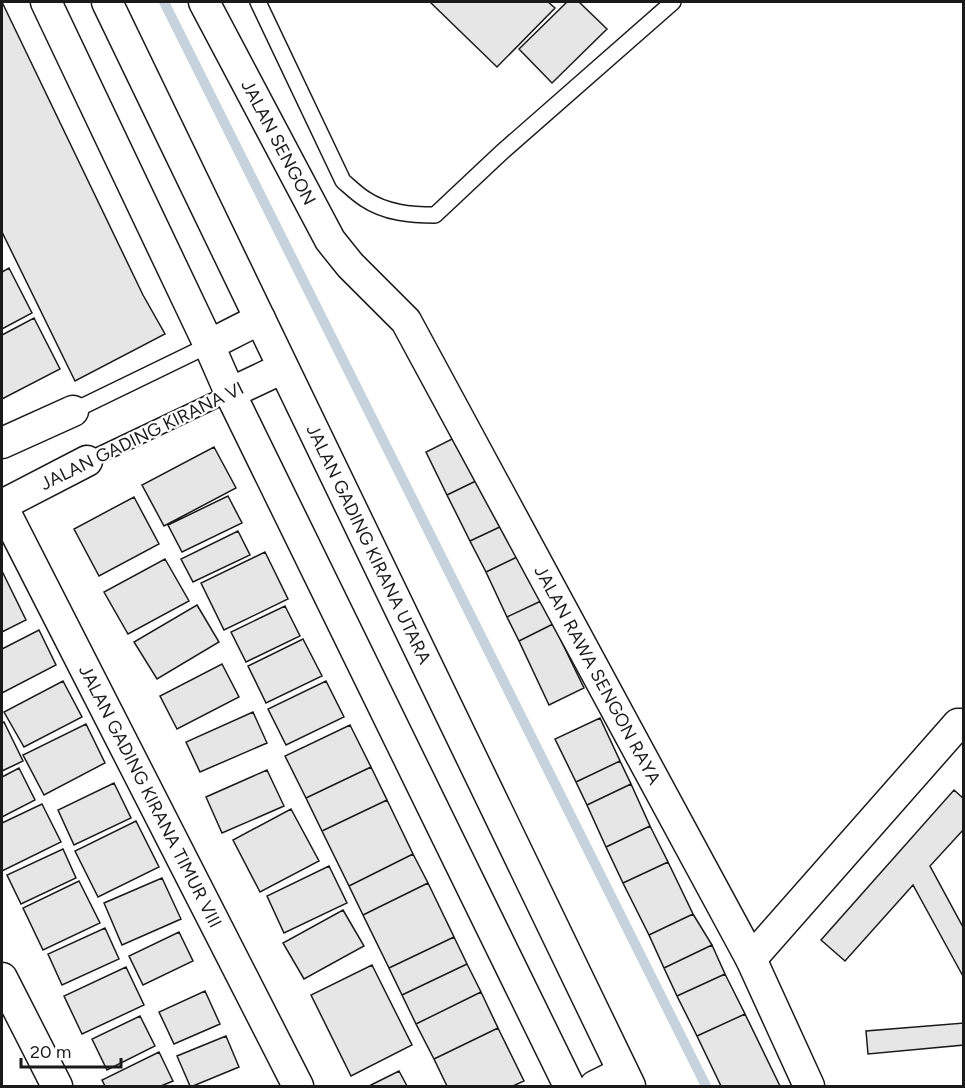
<svg xmlns="http://www.w3.org/2000/svg" width="965" height="1088" font-family="Figtree,sans-serif">
	<style>
		.lines { fill: none; stroke-linecap: round; stroke-linejoin: round }
		.stream { stroke: #c6d2dc; stroke-width: 10 }
		.building { fill: #e6e6e6; stroke: #1a1a1a; stroke-width: 1.5 }
		.lane-casing { stroke: #1a1a1a; stroke-width: 18 }
		.street-casing { stroke: #1a1a1a; stroke-width: 33 }
		.lane { stroke: #fff; stroke-width: 15 }
		.street { stroke: #fff; stroke-width: 30 }
		.labels { text-anchor: middle; dominant-baseline: central; stroke-width: 4.5; stroke-linejoin: round; paint-order: stroke }
		.street-label { font-size: 18px; fill: #1a1a1a; stroke: #fff }
	</style>
	<rect width="100%" height="100%" fill="#fff"/>
	<g class="lines">
		<path class="stream" d="M 164,2 L 706,1086"/>
	</g>
	<path class="building" d="M 2,2 L 143,295 L 165,334 L 75,381 L 2,232 Z
		M 430,2 L 548,2 L 555,8 L 497,67 Z
		M 567,2 L 579,2 L 607,29 L 552,83 L 519,49 Z
		M 9,268 L 32,313 L 2,329 L 2,272 Z
		M 34,318 L 60,369 L 2,399 L 2,335 Z
		M 460,435 L 482,478 L 447,495 L 426,452 Z
		M 214,447 L 236,488 L 164,526 L 142,485 Z
		M 482,478 L 504,525 L 470,541 L 447,495 Z
		M 228,496 L 242,523 L 182,552 L 168,525 Z
		M 134,497 L 159,544 L 99,576 L 74,529 Z
		M 504,525 L 519,556 L 486,572 L 470,541 Z
		M 238,531 L 250,555 L 193,582 L 181,559 Z
		M 265,552 L 288,599 L 224,630 L 201,583 Z
		M 519,556 L 541,601 L 507,617 L 486,572 Z
		M 165,559 L 189,601 L 128,634 L 104,592 Z
		M 2,571 L 26,620 L 2,632 Z
		M 541,601 L 553,624 L 519,641 L 507,617 Z
		M 197,605 L 219,642 L 157,679 L 134,642 Z
		M 285,606 L 300,636 L 246,662 L 231,632 Z
		M 553,624 L 584,688 L 549,705 L 519,641 Z
		M 39,630 L 56,665 L 2,693 L 2,649 Z
		M 303,639 L 322,676 L 266,703 L 248,666 Z
		M 222,664 L 239,697 L 177,729 L 160,696 Z
		M 63,681 L 82,717 L 24,747 L 4,712 Z
		M 326,681 L 344,717 L 286,745 L 268,709 Z
		M 253,712 L 267,743 L 200,772 L 186,742 Z
		M 600,718 L 620,761 L 576,782 L 555,739 Z
		M 4,722 L 23,761 L 2,771 L 2,723 Z
		M 86,724 L 105,763 L 44,795 L 23,755 Z
		M 350,725 L 371,767 L 306,798 L 285,756 Z
		M 620,761 L 631,784 L 587,805 L 576,782 Z
		M 371,767 L 387,800 L 322,831 L 306,798 Z
		M 19,768 L 35,800 L 2,817 L 2,777 Z
		M 267,770 L 284,806 L 222,833 L 206,797 Z
		M 114,783 L 131,818 L 74,845 L 58,810 Z
		M 631,784 L 650,826 L 606,847 L 587,805 Z
		M 954,790 L 964,799 L 964,829 L 930,866 L 964,929 L 964,978 L 913,885 L 845,961 L 821,940 Z
		M 387,800 L 413,854 L 349,886 L 322,831 Z
		M 42,804 L 61,842 L 2,871 L 2,823 Z
		M 291,809 L 319,861 L 260,892 L 233,840 Z
		M 136,821 L 159,867 L 98,897 L 75,851 Z
		M 650,826 L 668,862 L 623,883 L 606,847 Z
		M 63,849 L 76,878 L 21,904 L 7,875 Z
		M 413,854 L 428,883 L 363,915 L 349,886 Z
		M 668,862 L 693,914 L 649,935 L 623,883 Z
		M 329,866 L 347,903 L 284,933 L 267,896 Z
		M 162,878 L 181,919 L 122,945 L 104,903 Z
		M 79,881 L 100,923 L 43,950 L 23,908 Z
		M 428,883 L 454,937 L 389,968 L 363,915 Z
		M 343,910 L 364,946 L 304,979 L 283,943 Z
		M 693,914 L 712,945 L 664,968 L 649,935 Z
		M 105,928 L 119,959 L 62,985 L 48,954 Z
		M 179,932 L 193,961 L 143,985 L 129,956 Z
		M 454,937 L 467,964 L 402,995 L 389,968 Z
		M 712,945 L 725,974 L 677,996 L 664,968 Z
		M 467,964 L 481,992 L 416,1024 L 402,995 Z
		M 372,965 L 412,1045 L 351,1076 L 311,995 Z
		M 126,967 L 144,1005 L 82,1034 L 64,996 Z
		M 725,974 L 745,1014 L 697,1036 L 677,996 Z
		M 205,991 L 220,1024 L 174,1044 L 159,1012 Z
		M 481,992 L 498,1028 L 434,1059 L 416,1024 Z
		M 745,1014 L 780,1086 L 721,1086 L 697,1036 Z
		M 140,1016 L 155,1046 L 107,1070 L 92,1039 Z
		M 964,1023 L 964,1045 L 868,1054 L 866,1031 Z
		M 498,1028 L 524,1081 L 513,1086 L 447,1086 L 434,1059 Z
		M 226,1036 L 239,1067 L 193,1086 L 190,1086 L 177,1056 Z
		M 159,1052 L 173,1081 L 161,1086 L 105,1086 L 102,1080 Z
		M 399,1071 L 407,1086 L 369,1086 Z"/>
	<g class="lines">
		<defs>
			<path id="lane" d="M 258,2 L 343,181 C 350,187 357,194 365,199 C 386,213 411,215 435,215 L 501,153 L 673,2
				M 73,411 L 209,345
				M 87,461 L 230,393"/>
			<g id="street">
				<path d="M 46,2 L 209,345 L 230,393 L 569,1086"/>
				<path id="s1" d="M 107,2 L 630,1086"/>
				<path id="s2" d="M 204,2 L 330,240 L 350,265 L 406,321 L 751,959 L 809,1086"/>
				<path d="M 209,345 L 260,319"/>
				<path d="M 230,393 L 283,368"/>
				<path d="M 2,443 L 73,411"/>
				<path d="M 2,505 L 87,461"/>
				<path id="s3" d="M 2,506 L 298,1086"/>
				<path d="M 751,959 L 958,724 L 961,724 L 964,725"/>
				<path d="M 2,978 L 57,1086"/>
				<path d="M 595,1086 L 623,1072"/>
			</g>
		</defs>
		<use href="#lane" class="lane-casing"/>
		<use href="#street" class="street-casing"/>
		<use href="#lane" class="lane"/>
		<use href="#street" class="street"/>
	</g>
	<g class="labels">
		<g class="street-label">
			<text stroke="none"><textPath href="#s2" startOffset="159">JALAN SENGON</textPath></text>
			<text transform="translate(142 436) rotate(-26)">JALAN GADING KIRANA VI</text>
			<text stroke="none"><textPath href="#s1" startOffset="602">JALAN GADING KIRANA UTARA</textPath></text>
			<text stroke="none"><textPath href="#s2" startOffset="783">JALAN RAWA SENGON RAYA</textPath></text>
			<text stroke="none"><textPath href="#s3" startOffset="326">JALAN GADING KIRANA TIMUR VIII</textPath></text>
		</g>
	</g>
	<rect width="965" height="1088" fill="none" stroke="#1a1a1a" stroke-width="6"/>
	<path d="M21 1058v9h100v-9" fill="none" stroke="#1a1a1a" stroke-width="3"/>
	<text x="30" y="1058" font-size="18" fill="#1a1a1a" stroke="#ffffff" stroke-width="4.5" paint-order="stroke">20 m</text>
</svg>
